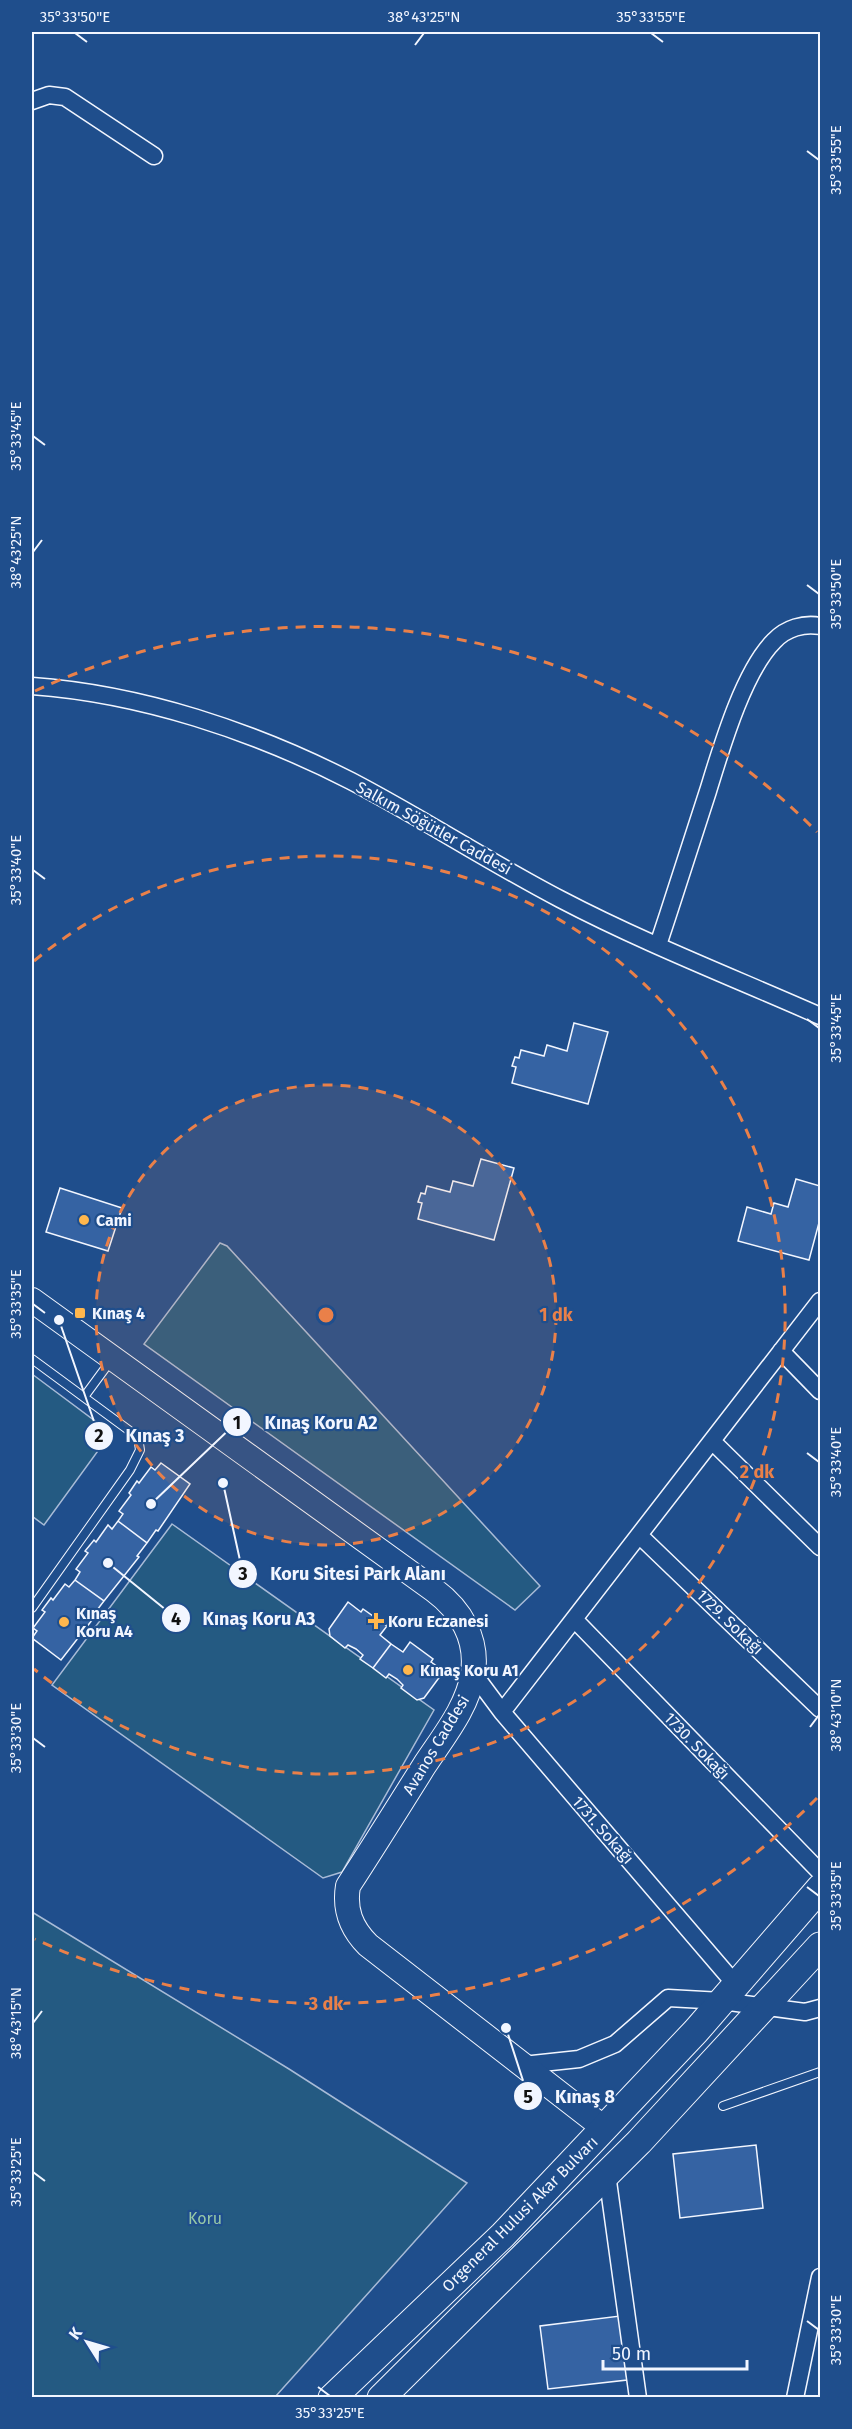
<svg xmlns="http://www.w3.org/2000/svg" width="852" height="2429" font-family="'Fira Sans',sans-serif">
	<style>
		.green { fill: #245a82; stroke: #a8bbd7; stroke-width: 1.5 }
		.building { fill: #3563a3; stroke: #f2f6ff; stroke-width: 1.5 }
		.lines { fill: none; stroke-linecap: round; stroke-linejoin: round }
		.lane-casing { stroke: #f2f6ff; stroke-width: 10 }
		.street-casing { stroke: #f2f6ff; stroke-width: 19 }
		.secondary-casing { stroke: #f2f6ff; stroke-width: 26 }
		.primary-casing { stroke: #f2f6ff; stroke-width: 29 }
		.lane { stroke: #1f4e8c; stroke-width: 8 }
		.street { stroke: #1f4e8c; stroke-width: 16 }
		.secondary { stroke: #1f4e8c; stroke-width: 24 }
		.primary { stroke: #1f4e8c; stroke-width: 27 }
		.ticks { fill: none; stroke: #f2f6ff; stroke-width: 2 }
		.ring { fill: none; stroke: #ea8049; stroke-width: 3; stroke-dasharray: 10 8 }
		.poi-dot { fill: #ffb74d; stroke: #1f4e8c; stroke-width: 2 }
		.labels { text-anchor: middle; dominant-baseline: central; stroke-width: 4.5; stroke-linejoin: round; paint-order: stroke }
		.street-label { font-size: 16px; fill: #f2f6ff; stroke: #1f4e8c }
		.poi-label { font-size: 16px; font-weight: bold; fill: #f2f6ff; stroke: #1f4e8c; text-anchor: start }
		.park-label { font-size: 16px; fill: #97c8a6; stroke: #1f4e8c }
		.centre { fill: #ea8049; stroke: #1f4e8c; stroke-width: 3 }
		.ring-label { font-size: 18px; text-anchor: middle; font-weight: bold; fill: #ea8049; stroke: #1f4e8c; stroke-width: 4.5; stroke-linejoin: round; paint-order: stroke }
		.leader { fill: none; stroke: #f2f6ff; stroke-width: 2 }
		.callout-dot { fill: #f2f6ff; stroke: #1f4e8c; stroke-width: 2 }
		.mark-label { font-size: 18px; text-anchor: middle; font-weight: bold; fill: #111 }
		.callout-label { font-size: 18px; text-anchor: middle; font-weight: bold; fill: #f2f6ff; stroke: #1f4e8c; stroke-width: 4.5; stroke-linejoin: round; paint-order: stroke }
		.neatline { fill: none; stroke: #f2f6ff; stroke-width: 2 }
		.ticks-label { font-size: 15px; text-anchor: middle; fill: #f2f6ff }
	</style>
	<rect width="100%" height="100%" fill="#1f4e8c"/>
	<path class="green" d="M 220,1243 L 227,1246 L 540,1586 L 515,1610 L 144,1344 Z
		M 32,1374 L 111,1433 L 44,1525 L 32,1516 Z
		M 172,1524 L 434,1710 L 342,1872 L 323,1878 L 52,1685 Z
		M 32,1912 L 289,2069 L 467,2183 L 275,2397 L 32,2397 Z"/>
	<path class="building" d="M 574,1023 L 608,1032 L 588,1104 L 512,1083 L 516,1067 L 512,1066 L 515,1057 L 519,1058 L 521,1050 L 544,1056 L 547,1045 L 567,1051 Z
		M 481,1159 L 514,1168 L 494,1240 L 418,1219 L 422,1203 L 418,1202 L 421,1193 L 425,1194 L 427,1186 L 450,1192 L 453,1181 L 473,1186 Z
		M 796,1179 L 820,1186 L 820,1219 L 809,1260 L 738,1241 L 747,1207 L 771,1214 L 774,1203 L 788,1207 Z
		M 60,1188 L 122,1208 L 108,1251 L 46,1232 Z
		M 161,1463 L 190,1484 L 158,1531 L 156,1530 L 147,1543 L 118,1521 L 123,1514 L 119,1511 L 131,1495 L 129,1493 L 137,1481 L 139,1483 L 151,1467 L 155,1470 Z
		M 118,1521 L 147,1543 L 137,1556 L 139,1557 L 104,1601 L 75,1580 L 80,1572 L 76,1569 L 88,1553 L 85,1551 L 94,1540 L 96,1542 L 108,1525 L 112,1529 Z
		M 75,1580 L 104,1601 L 94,1614 L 96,1615 L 61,1660 L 32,1638 L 37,1631 L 33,1628 L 45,1612 L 42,1610 L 51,1598 L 53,1600 L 65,1584 L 69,1587 Z
		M 348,1602 L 361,1612 L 363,1609 L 387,1626 L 380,1635 L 391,1644 L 373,1668 L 360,1659 L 363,1655 L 356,1649 L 348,1645 L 345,1648 L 330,1636 L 329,1629 Z
		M 410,1642 L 433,1659 L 431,1662 L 444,1671 L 424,1698 L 417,1700 L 401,1688 L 403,1685 L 397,1679 L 389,1674 L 386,1678 L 373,1668 L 391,1644 L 403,1652 Z
		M 756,2145 L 763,2208 L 680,2218 L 673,2154 Z
		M 620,2316 L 627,2380 L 548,2389 L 540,2326 Z"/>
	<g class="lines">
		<defs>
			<path id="lane" d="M 32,1359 L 138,1437 L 140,1450 L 130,1470 L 32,1608
				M 84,1397 L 112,1359
				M 723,2106 L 820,2072"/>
			<path id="street" d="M 32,101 L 49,95 L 65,97 L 154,156
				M 32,686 C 142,694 253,731 351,781 C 422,818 489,862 560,899 C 644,943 734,978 820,1016
				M 658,945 C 675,894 691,843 708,791 C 721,749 743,672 774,641 C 786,628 804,623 820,626
				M 781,1351 L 820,1391
				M 712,1441 L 820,1547
				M 639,1535 L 820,1709
				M 574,1619 L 820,1872
				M 473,1673 L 502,1712 L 736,1985
				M 502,1712 L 820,1301
				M 523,2065 L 579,2059 L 615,2044 L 668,1998 L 722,2001 L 805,2012 L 820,2008
				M 607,2174 L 638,2398
				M 795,2398 L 820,2277"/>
			<path id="secondary" d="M 32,1300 L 434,1590 C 461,1610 478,1639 473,1673 C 468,1707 443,1737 424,1766 C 399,1806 374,1846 348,1886 C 344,1910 351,1928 368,1945 L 604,2128"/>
			<path id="primary" d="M 332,2398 L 503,2235 L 696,2031 L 820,1888
				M 381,2398 L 639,2142 L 820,1946"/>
		</defs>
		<use href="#lane" class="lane-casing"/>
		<use href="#street" class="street-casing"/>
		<use href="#secondary" class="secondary-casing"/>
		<use href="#primary" class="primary-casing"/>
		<use href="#lane" class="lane"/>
		<use href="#street" class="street"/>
		<use href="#secondary" class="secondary"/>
		<use href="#primary" class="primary"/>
	</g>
	<path class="ticks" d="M 75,33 L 87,42M 651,33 L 663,42M 415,45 L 424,33M 807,151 L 819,160M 33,436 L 45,445M 33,552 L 42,540M 807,585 L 819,594M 33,870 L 45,879M 807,1019 L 819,1028M 33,1304 L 45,1313M 807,1453 L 819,1462M 810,1727 L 819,1715M 33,1738 L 45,1747M 807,1887 L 819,1896M 33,2023 L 42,2011M 33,2172 L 45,2181M 807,2321 L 819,2330M 318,2387 L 330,2396"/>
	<circle cx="326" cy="1315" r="230" fill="#ea8049" fill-opacity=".12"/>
	<g class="ring">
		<circle cx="326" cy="1315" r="230"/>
		<path d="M34 961A459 459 0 1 1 34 1669"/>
		<path d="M817 1798A689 689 0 0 1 35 1939M35 691A689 689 0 0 1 817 832"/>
	</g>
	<g class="poi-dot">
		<circle cx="84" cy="1220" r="6"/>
		<rect x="74" y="1307" width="12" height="12" rx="3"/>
		<path d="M373 1612h6v6h6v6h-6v6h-6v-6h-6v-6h6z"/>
		<circle cx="64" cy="1622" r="6"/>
		<circle cx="408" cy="1670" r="6"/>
	</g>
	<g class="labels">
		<g class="street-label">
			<text transform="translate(434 828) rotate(29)">Salkım Söğütler Caddesi</text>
			<text transform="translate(730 1622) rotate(44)">1729. Sokağı</text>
			<text transform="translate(436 1745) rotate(-59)">Avanos Caddesi</text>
			<text transform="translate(697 1746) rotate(46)">1730. Sokağı</text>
			<text transform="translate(603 1830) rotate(49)">1731. Sokağı</text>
			<text transform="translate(520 2214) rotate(-45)">Orgeneral Hulusi Akar Bulvarı</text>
		</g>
		<g class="poi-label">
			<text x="96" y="1220">Cami</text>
			<text x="92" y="1313">Kınaş 4</text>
			<text x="76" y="1613">Kınaş<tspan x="76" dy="18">Koru A4</tspan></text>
			<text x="388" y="1621">Koru Eczanesi</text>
			<text x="420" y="1670">Kınaş Koru A1</text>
		</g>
		<g class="park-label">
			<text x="205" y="2218">Koru</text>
		</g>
	</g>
	<circle cx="326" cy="1315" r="9" class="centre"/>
	<g class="ring-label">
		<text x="556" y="1321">1 dk</text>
		<text x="757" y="1478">2 dk</text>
		<text x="326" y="2010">3 dk</text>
	</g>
	<path class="leader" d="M151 1504L237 1422M59 1320L99 1436M223 1483L243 1574M108 1563L176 1618M506 2028L528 2096"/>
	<g class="callout-dot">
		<circle cx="151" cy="1504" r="6"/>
		<circle cx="59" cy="1320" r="6"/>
		<circle cx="223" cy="1483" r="6"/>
		<circle cx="108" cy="1563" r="6"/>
		<circle cx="506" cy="2028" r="6"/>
		<circle cx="237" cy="1422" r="15"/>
		<circle cx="99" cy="1436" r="15"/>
		<circle cx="243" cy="1574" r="15"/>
		<circle cx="176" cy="1618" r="15"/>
		<circle cx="528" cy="2096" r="15"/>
	</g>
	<g class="mark-label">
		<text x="237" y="1429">1</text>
		<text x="99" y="1442">2</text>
		<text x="243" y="1580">3</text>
		<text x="176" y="1625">4</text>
		<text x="528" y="2103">5</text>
	</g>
	<g class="callout-label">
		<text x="321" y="1429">Kınaş Koru A2</text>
		<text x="155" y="1442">Kınaş 3</text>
		<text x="358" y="1580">Koru Sitesi Park Alanı</text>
		<text x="259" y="1625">Kınaş Koru A3</text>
		<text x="585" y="2103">Kınaş 8</text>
	</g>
	<rect width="852" height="2429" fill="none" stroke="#1f4e8c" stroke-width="66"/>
	<g transform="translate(87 2342) rotate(307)" stroke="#1f4e8c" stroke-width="4.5" paint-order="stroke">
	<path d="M0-4.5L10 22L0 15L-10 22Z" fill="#f2f6ff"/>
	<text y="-9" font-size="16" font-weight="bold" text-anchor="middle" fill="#f2f6ff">K</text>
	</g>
	<path d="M603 2360v9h144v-9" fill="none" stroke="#f2f6ff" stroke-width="3"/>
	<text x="612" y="2360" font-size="18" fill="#f2f6ff" stroke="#1f4e8c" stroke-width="4.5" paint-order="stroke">50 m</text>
	<rect x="33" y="33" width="786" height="2363" class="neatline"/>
	<g class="ticks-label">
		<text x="75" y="22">35°33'50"E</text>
		<text x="424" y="22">38°43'25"N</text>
		<text x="651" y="22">35°33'55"E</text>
		<text transform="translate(836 160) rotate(-90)" y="5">35°33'55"E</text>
		<text transform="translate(16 436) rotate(-90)" y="5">35°33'45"E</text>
		<text transform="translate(16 552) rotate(-90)" y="5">38°43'25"N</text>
		<text transform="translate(836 594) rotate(-90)" y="5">35°33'50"E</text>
		<text transform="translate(16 870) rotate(-90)" y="5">35°33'40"E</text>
		<text transform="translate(836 1028) rotate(-90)" y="5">35°33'45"E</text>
		<text transform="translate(16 1304) rotate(-90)" y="5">35°33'35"E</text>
		<text transform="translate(836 1462) rotate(-90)" y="5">35°33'40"E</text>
		<text transform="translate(836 1715) rotate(-90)" y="5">38°43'10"N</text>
		<text transform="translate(16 1738) rotate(-90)" y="5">35°33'30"E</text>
		<text transform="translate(836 1896) rotate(-90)" y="5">35°33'35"E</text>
		<text transform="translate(16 2023) rotate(-90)" y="5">38°43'15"N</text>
		<text transform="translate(16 2172) rotate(-90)" y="5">35°33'25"E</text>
		<text transform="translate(836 2330) rotate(-90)" y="5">35°33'30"E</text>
		<text x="330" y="2418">35°33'25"E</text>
	</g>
</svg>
